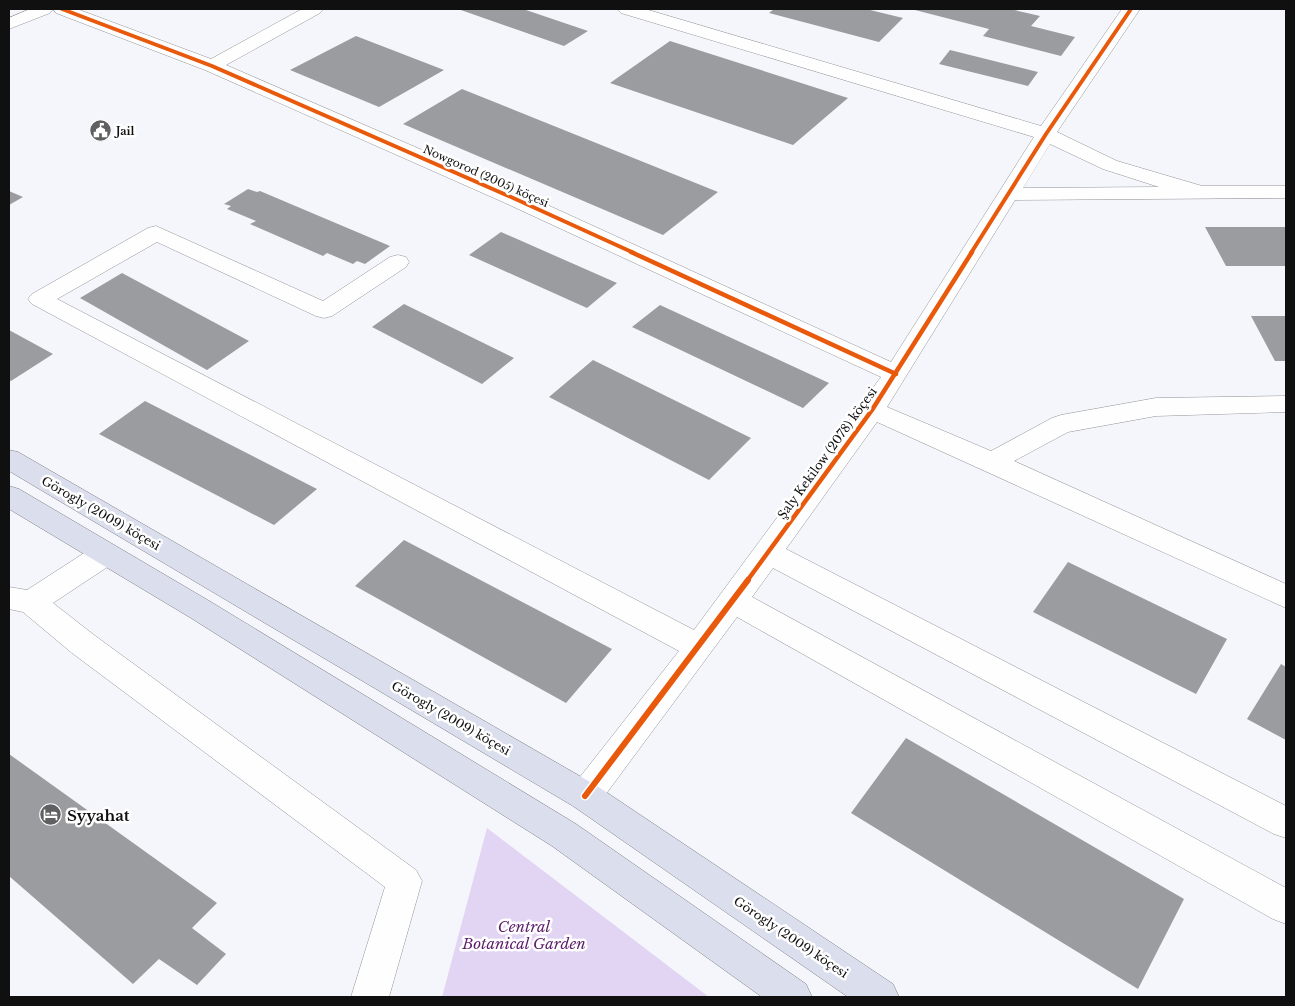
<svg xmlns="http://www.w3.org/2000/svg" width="1295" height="1006" font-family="'Libre Baskerville',serif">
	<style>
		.green { fill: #e2d5f3 }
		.building { fill: #9a9ca0 }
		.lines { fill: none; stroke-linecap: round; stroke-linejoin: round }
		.minor-casing { stroke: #939496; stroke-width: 1 }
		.major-casing { stroke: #808184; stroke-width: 1 }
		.minor { fill: #fefeff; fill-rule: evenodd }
		.major { fill: #dadeed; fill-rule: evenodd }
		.cycleway-far2-casing { stroke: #fff; stroke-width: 6 }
		.cycleway-far1-casing { stroke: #fff; stroke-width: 8 }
		.cycleway-casing { stroke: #fff; stroke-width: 9 }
		.cycleway-far2 { stroke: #e8590c; stroke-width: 4 }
		.cycleway-far1 { stroke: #e8590c; stroke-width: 4.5 }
		.cycleway { stroke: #e8590c; stroke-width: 6 }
		.labels { text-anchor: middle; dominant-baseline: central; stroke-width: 5; stroke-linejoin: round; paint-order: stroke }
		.far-poi-label { font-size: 11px; font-weight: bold; fill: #101010; stroke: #fff; text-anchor: start }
		.far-street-label { font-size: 11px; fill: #101010; stroke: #fff }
		.street-label { font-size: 12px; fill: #101010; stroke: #fff }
		.near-poi-label { font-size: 15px; font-weight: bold; fill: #101010; stroke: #fff; text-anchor: start }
		.near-park-label { font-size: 15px; font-style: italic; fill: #5c1d6a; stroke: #fff }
	</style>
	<rect width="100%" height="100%" fill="#f5f6fc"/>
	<path class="green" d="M 487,828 L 709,997 L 442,997 Z"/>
	<path class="building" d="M 458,9 L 523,9 L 588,31 L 564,46 Z
		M 774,9 L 866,9 L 903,18 L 879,42 L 769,13 Z
		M 911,9 L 1010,9 L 1040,16 L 1031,26 L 1075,37 L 1061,56 L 983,36 L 989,29 Z
		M 356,36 L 444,70 L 379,107 L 290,70 Z
		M 670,41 L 848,98 L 793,145 L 610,83 Z
		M 950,50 L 1038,72 L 1028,86 L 939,64 Z
		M 462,89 L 718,192 L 663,235 L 403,124 Z
		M 248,189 L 257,192 L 260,191 L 390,246 L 365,264 L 357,261 L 353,264 L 327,253 L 323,256 L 250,224 L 256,221 L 227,209 L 231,206 L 224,204 Z
		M 9,191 L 23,197 L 9,205 Z
		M 1205,227 L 1286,227 L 1286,266 L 1226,266 Z
		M 501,232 L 617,283 L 587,308 L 469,255 Z
		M 122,273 L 249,341 L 207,370 L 80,298 Z
		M 404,304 L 514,358 L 482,384 L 372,327 Z
		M 660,305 L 829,383 L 803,408 L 632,327 Z
		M 1251,316 L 1286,316 L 1286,361 L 1275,361 Z
		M 9,330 L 53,354 L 11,381 L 9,380 Z
		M 593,360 L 751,438 L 709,480 L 549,397 Z
		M 145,401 L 317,489 L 274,525 L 99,434 Z
		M 404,540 L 612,649 L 566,703 L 355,586 Z
		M 1068,562 L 1227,639 L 1196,694 L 1033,612 Z
		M 1281,664 L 1286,667 L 1286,740 L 1247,719 Z
		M 906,738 L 1184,899 L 1138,989 L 851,813 Z
		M 9,754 L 217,903 L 192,928 L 226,954 L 197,985 L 159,959 L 133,984 L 9,876 Z"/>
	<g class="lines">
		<defs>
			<path id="minor" d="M 30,9 L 53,9 L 50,13 L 9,29 L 9,18 Z
				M 53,9 L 77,9 L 211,59 L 302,9 L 323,9 L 320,13 L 226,65 L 519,192 L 891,362 L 1034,137 L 621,13 L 618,9 L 645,9 L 1041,126 L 1122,9 L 1140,9 L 1057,132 L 1117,161 L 1202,186 L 1286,186 L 1286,198 L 1015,200 L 887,407 L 991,451 L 1052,418 L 1061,415 L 1156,398 L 1286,396 L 1286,412 L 1156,416 L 1068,432 L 1014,461 L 1286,584 L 1286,608 L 877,422 L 786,549 L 1286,806 L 1286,838 L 1274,834 L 773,568 L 752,597 L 1286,888 L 1286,924 L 1273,919 L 737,617 L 597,806 L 585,811 L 573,806 L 568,796 L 573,786 L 679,651 L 32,304 L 28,299 L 32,294 L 148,228 L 156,226 L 323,301 L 390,257 L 398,255 L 406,257 L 409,262 L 406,267 L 332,316 L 324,318 L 316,316 L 157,242 L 57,299 L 694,630 L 881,377 L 503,202 L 205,70 L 56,13 ZM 1050,144 L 1103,169 L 1159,187 L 1023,188 Z
				M 105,543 L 115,546 L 119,554 L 115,562 L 53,603 L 94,635 L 416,870 L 422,881 L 389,997 L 351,997 L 385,887 L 72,653 L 23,612 L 9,609 L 9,587 L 27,590 L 95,546 Z"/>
			<path id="major" d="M 9,450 L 18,452 L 597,786 L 893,984 L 899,997 L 848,997 L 573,806 L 9,471 Z
				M 9,486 L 19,489 L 211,602 L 576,824 L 806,984 L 812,997 L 762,997 L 552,846 L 191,618 L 9,509 Z"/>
		</defs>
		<use href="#minor" class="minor-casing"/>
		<use href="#major" class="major-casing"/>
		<use href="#minor" class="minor"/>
		<use href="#major" class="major"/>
		<defs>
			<path id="cycleway-far2" d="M 62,9 L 212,66 L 511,197 L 634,253
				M 971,253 L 1046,134 L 1131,9"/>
			<path id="cycleway-far1" d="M 631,252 L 896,374
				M 747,581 L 872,410 L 972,252"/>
			<path id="cycleway" d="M 585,796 L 748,580"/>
		</defs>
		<use href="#cycleway-far2" class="cycleway-far2-casing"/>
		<use href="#cycleway-far1" class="cycleway-far1-casing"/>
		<use href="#cycleway" class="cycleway-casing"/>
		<use href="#cycleway-far2" class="cycleway-far2"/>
		<use href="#cycleway-far1" class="cycleway-far1"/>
		<use href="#cycleway" class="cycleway"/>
	</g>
	<defs>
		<symbol id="civic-disc" viewBox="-11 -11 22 22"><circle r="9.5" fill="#606063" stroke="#fff"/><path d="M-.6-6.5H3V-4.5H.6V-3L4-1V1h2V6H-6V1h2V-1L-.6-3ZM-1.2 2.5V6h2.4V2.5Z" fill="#fff"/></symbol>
		<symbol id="hotel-disc" viewBox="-11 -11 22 22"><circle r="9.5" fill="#606063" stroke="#fff"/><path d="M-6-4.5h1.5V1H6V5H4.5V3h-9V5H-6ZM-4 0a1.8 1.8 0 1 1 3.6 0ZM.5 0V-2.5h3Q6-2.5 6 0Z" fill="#fff"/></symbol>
	</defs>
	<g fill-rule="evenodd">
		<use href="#civic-disc" x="88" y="118" width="25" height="25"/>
		<use href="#hotel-disc" x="38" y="802" width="25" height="25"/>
	</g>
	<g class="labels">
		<g class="far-poi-label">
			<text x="116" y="131">Jail</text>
		</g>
		<g class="far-street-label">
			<text transform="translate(486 176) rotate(24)">Nowgorod (2005) köçesi</text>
		</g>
		<g class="street-label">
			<text transform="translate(827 453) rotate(-54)">Şaly Kekilow (2078) köçesi</text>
			<text transform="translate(101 513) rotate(30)">Görogly (2009) köçesi</text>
			<text transform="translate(451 718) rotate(30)">Görogly (2009) köçesi</text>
			<text transform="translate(791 937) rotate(34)">Görogly (2009) köçesi</text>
		</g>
		<g class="near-poi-label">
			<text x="67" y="815">Syyahat</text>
		</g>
		<g class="near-park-label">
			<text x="524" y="926">Central<tspan x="524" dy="17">Botanical Garden</tspan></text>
		</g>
	</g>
	<rect width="1295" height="1006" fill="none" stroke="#101010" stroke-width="20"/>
</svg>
